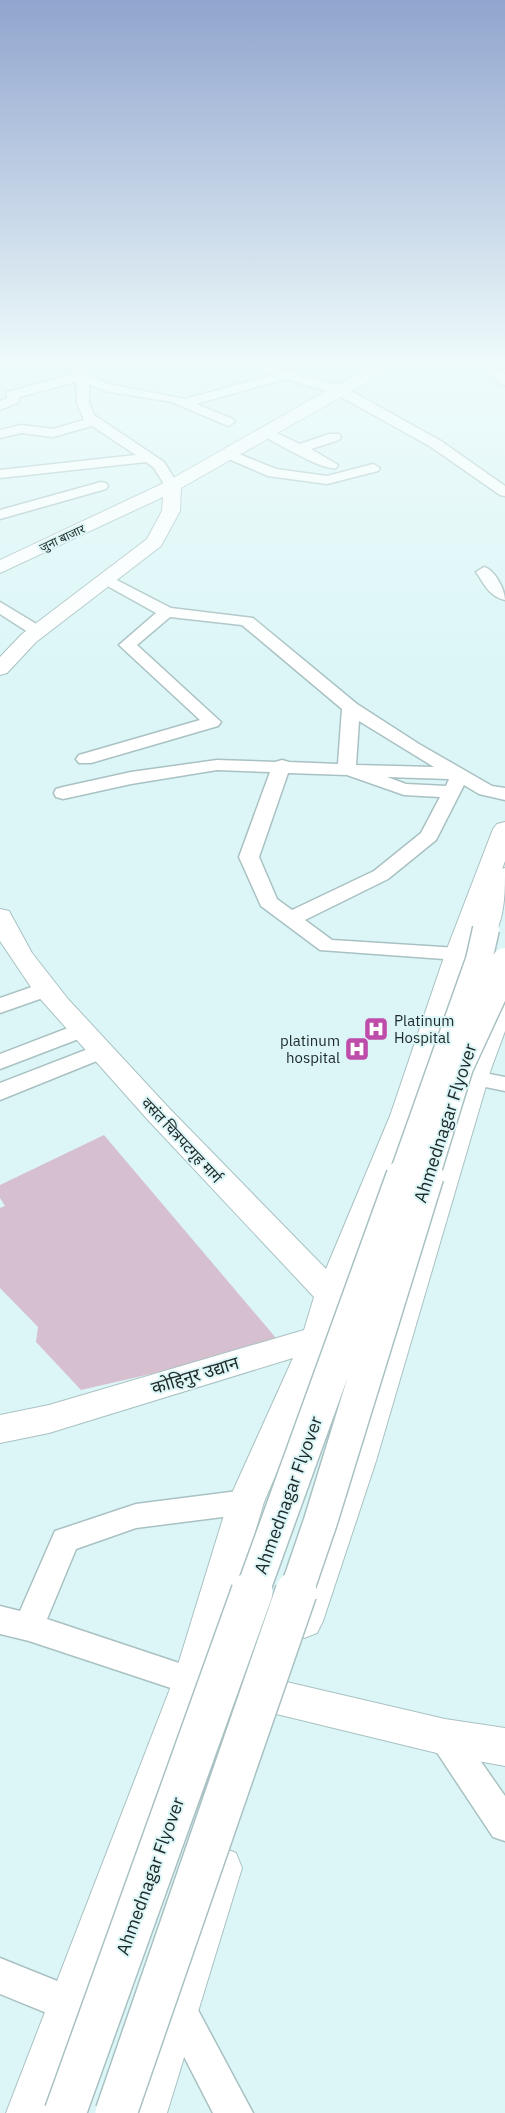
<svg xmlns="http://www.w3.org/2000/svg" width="505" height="2113" font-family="'IBM Plex Sans','Noto Sans Devanagari',sans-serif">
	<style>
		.green { fill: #d6c0d0 }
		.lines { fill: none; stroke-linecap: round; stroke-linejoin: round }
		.minor-casing { stroke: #a9c1c2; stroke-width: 3 }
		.tertiary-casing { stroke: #a9c1c2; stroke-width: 2 }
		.trunk-casing { stroke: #a9c1c2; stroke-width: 2 }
		.minor { fill: #fff; fill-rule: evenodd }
		.tertiary { fill: #fff; fill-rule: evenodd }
		.trunk { fill: #fff; fill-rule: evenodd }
		.trunk-bridge-far2-casing { stroke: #a9c1c2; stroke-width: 29; stroke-linecap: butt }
		.trunk-bridge-far1-casing { stroke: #a9c1c2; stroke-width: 36; stroke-linecap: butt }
		.trunk-bridge-casing { stroke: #a9c1c2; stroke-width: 44; stroke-linecap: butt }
		.trunk-bridge-far2 { stroke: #fff; stroke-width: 26 }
		.trunk-bridge-far1 { stroke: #fff; stroke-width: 33 }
		.trunk-bridge { stroke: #fff; stroke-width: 41 }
		.labels { text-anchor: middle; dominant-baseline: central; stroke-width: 4; stroke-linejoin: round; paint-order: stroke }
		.far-street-label { font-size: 12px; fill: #202a2a; stroke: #dcf6f7 }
		.poi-label { font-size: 15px; fill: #202a2a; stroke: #dcf6f7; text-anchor: start }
		.street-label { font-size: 15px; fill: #202a2a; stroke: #dcf6f7 }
		.near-street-label { font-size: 18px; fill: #202a2a; stroke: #dcf6f7 }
	</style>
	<rect width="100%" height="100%" fill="#dcf6f7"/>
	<path class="green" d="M 104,1135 L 281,1344 L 81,1390 L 36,1342 L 38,1327 L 0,1288 L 0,1208 L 5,1206 L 0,1198 L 0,1185 Z"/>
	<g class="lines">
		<defs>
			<path id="minor" d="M 0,366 L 15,366 L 0,374 Z
				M 70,366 L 80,366 L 86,373 L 108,384 L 185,399 L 272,375 L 255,366 L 271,366 L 344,387 L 441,441 L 505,486 L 505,496 L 500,495 L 431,447 L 334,393 L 285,379 L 196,404 L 233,419 L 235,422 L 228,426 L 172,402 L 105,391 L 89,384 L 89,403 L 94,415 L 164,462 L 179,486 L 177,489 L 167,489 L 154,468 L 146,462 L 0,478 L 0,470 L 136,455 L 92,426 L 53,437 L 21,433 L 0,438 L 0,430 L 21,425 L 53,429 L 84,420 L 77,403 L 76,382 L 19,397 L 19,402 L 0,410 L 0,401 L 7,398 L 7,392 L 74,374 Z
				M 480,366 L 493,366 L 505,375 L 505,385 L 501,384 Z
				M 266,428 L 300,444 L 329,434 L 339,434 L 341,437 L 339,440 L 311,449 L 338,465 L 336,468 C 322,471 276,442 261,435 L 259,432 L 261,429 Z
				M 229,450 L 276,469 L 327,476 L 373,464 L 380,468 L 378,471 L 327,484 L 268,476 L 224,457 L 222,454 Z
				M 101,482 L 106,483 L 108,486 L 106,489 L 0,519 L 0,510 Z
				M 484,567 C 495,570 505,590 505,600 C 489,596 485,585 476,572 Z
				M 107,575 L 171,608 L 253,618 L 357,704 L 419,744 L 492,786 L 505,788 L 505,800 L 479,794 L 464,785 L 436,840 L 388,879 L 305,920 L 332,940 L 458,948 L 465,950 L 468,954 L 465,958 L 458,960 L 320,950 L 261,906 L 239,857 L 270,772 L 217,770 L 131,784 L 63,799 L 56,797 L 54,793 L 56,789 L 63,787 L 131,772 L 217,760 L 275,762 L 282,760 L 289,762 L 338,764 L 342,709 L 242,625 L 170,617 L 137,645 L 221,722 L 218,726 L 91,763 L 79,763 L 76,759 L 79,755 L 200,720 L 119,645 L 156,613 L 102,583 L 99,580 ZM 359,721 L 434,767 L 356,765 ZM 288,773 L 347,775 L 404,795 L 440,797 L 421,833 L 374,871 L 292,910 L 277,899 L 259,857 ZM 387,777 L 449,779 L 446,786 L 406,784 Z
				M 0,602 L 43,628 L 45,631 L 43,634 L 31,634 L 0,614 Z
				M 46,982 L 54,984 L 57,989 L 54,994 L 0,1013 L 0,998 Z
				M 81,1023 L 89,1025 L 92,1030 L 89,1035 L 0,1069 L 0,1054 Z
				M 101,1044 L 109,1046 L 112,1051 L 109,1056 L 0,1100 L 0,1083 Z
				M 474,1071 L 505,1077 L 505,1091 L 466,1083 L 463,1078 L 466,1073 Z
				M 246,1490 L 256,1493 L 261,1502 L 256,1511 L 246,1514 L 136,1528 L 76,1549 L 47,1619 L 203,1671 L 208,1681 L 203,1691 L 192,1695 L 29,1641 L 0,1634 L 0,1606 L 20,1611 L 55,1531 L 136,1504 Z
				M 445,1722 L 456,1726 L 505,1796 L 505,1841 L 493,1837 L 434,1748 L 429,1737 L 434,1726 Z
				M 0,1958 L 82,1991 L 87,2004 L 82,2017 L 69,2022 L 0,1994 Z
				M 177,1990 L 190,1995 L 253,2113 L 213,2113 L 159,2008 L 164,1995 Z"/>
			<path id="tertiary" d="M 376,366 L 395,366 L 181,488 L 180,511 L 161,546 L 36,642 L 7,673 L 0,675 L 0,657 L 22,634 L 147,539 L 162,511 L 163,497 L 0,573 L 0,560 L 166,482 L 333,387 Z
				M 505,822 L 505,861 L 471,954 L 418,1116 L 350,1287 L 357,1290 L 362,1298 L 357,1306 L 343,1309 L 336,1331 L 342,1332 L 346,1341 L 342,1350 L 328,1353 L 264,1502 L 211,1681 L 52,2113 L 6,2113 L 173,1681 L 228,1502 L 293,1358 L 49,1433 L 0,1443 L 0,1415 L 49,1405 L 304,1330 L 314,1297 L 148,1120 L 35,993 L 0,941 L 0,909 L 9,911 L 32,953 L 68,999 L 168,1107 L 326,1269 L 390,1116 L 445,954 L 493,829 L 497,824 Z
				M 505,990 L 505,1031 L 491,1069 L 376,1461 L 323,1621 L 317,1633 L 304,1638 L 291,1633 L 285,1621 L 342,1461 L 463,1069 L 491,998 L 495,992 Z
				M 278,1680 L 445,1719 L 505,1728 L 505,1766 L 445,1755 L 264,1711 L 259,1698 L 264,1685 Z
				M 221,1847 L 236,1853 L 242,1868 L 167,2113 L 121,2113 L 200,1868 L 206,1853 Z"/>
			<path id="trunk" d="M 505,868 C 505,890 505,915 495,934 L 486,937 L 477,934 L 473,929 L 493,875 L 496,870 Z"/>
		</defs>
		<use href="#minor" class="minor-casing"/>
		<use href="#tertiary" class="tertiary-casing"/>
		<use href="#trunk" class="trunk-casing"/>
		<use href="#minor" class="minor"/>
		<use href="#tertiary" class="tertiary"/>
		<use href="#trunk" class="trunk"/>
		<defs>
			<path id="trunk-bridge-far2" d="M 402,1177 L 479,960 L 486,929
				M 426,1177 L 460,1067 L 497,987 L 505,961"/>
			<path id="trunk-bridge-far1" d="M 252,1593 L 403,1176
				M 296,1593 L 320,1523 L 427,1176"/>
			<path id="trunk-bridge" d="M 65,2113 L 252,1592
				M 116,2113 L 296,1592"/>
		</defs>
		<use href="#trunk-bridge-far2" class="trunk-bridge-far2-casing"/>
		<use href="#trunk-bridge-far1" class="trunk-bridge-far1-casing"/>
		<use href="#trunk-bridge" class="trunk-bridge-casing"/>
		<use href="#trunk-bridge-far2" class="trunk-bridge-far2"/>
		<use href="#trunk-bridge-far1" class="trunk-bridge-far1"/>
		<use href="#trunk-bridge" class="trunk-bridge"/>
	</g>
	<linearGradient id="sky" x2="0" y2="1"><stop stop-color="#91a5ce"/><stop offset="0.55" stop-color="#effbfb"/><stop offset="1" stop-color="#effbfb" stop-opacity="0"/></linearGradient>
	<rect width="505" height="661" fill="url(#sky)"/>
	<defs>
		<symbol id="hospital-square" viewBox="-11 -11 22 22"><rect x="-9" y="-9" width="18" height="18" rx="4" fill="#be4daa" stroke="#dcf6f7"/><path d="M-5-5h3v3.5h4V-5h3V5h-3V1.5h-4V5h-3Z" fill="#fff"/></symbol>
	</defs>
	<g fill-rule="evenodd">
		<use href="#hospital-square" x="362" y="1015" width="28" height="28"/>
		<use href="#hospital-square" x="343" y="1035" width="28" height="28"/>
	</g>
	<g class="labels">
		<g class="far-street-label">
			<text transform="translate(62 538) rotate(-25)">जुना बाजार</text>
		</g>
		<g class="poi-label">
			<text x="394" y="1020">Platinum<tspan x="394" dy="17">Hospital</tspan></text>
			<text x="340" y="1040" text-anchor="end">platinum<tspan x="340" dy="17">hospital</tspan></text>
		</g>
		<g class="street-label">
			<text transform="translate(182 1140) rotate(47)">वसंत चित्रपटगृह मार्ग</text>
		</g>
		<g class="near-street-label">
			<text transform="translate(445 1123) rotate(-72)">Ahmednagar Flyover</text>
			<text transform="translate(195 1375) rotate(-17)">कोहिनुर उद्यान</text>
			<text transform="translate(288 1495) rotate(-70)">Ahmednagar Flyover</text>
			<text transform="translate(150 1876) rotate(-70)">Ahmednagar Flyover</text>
		</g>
	</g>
</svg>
